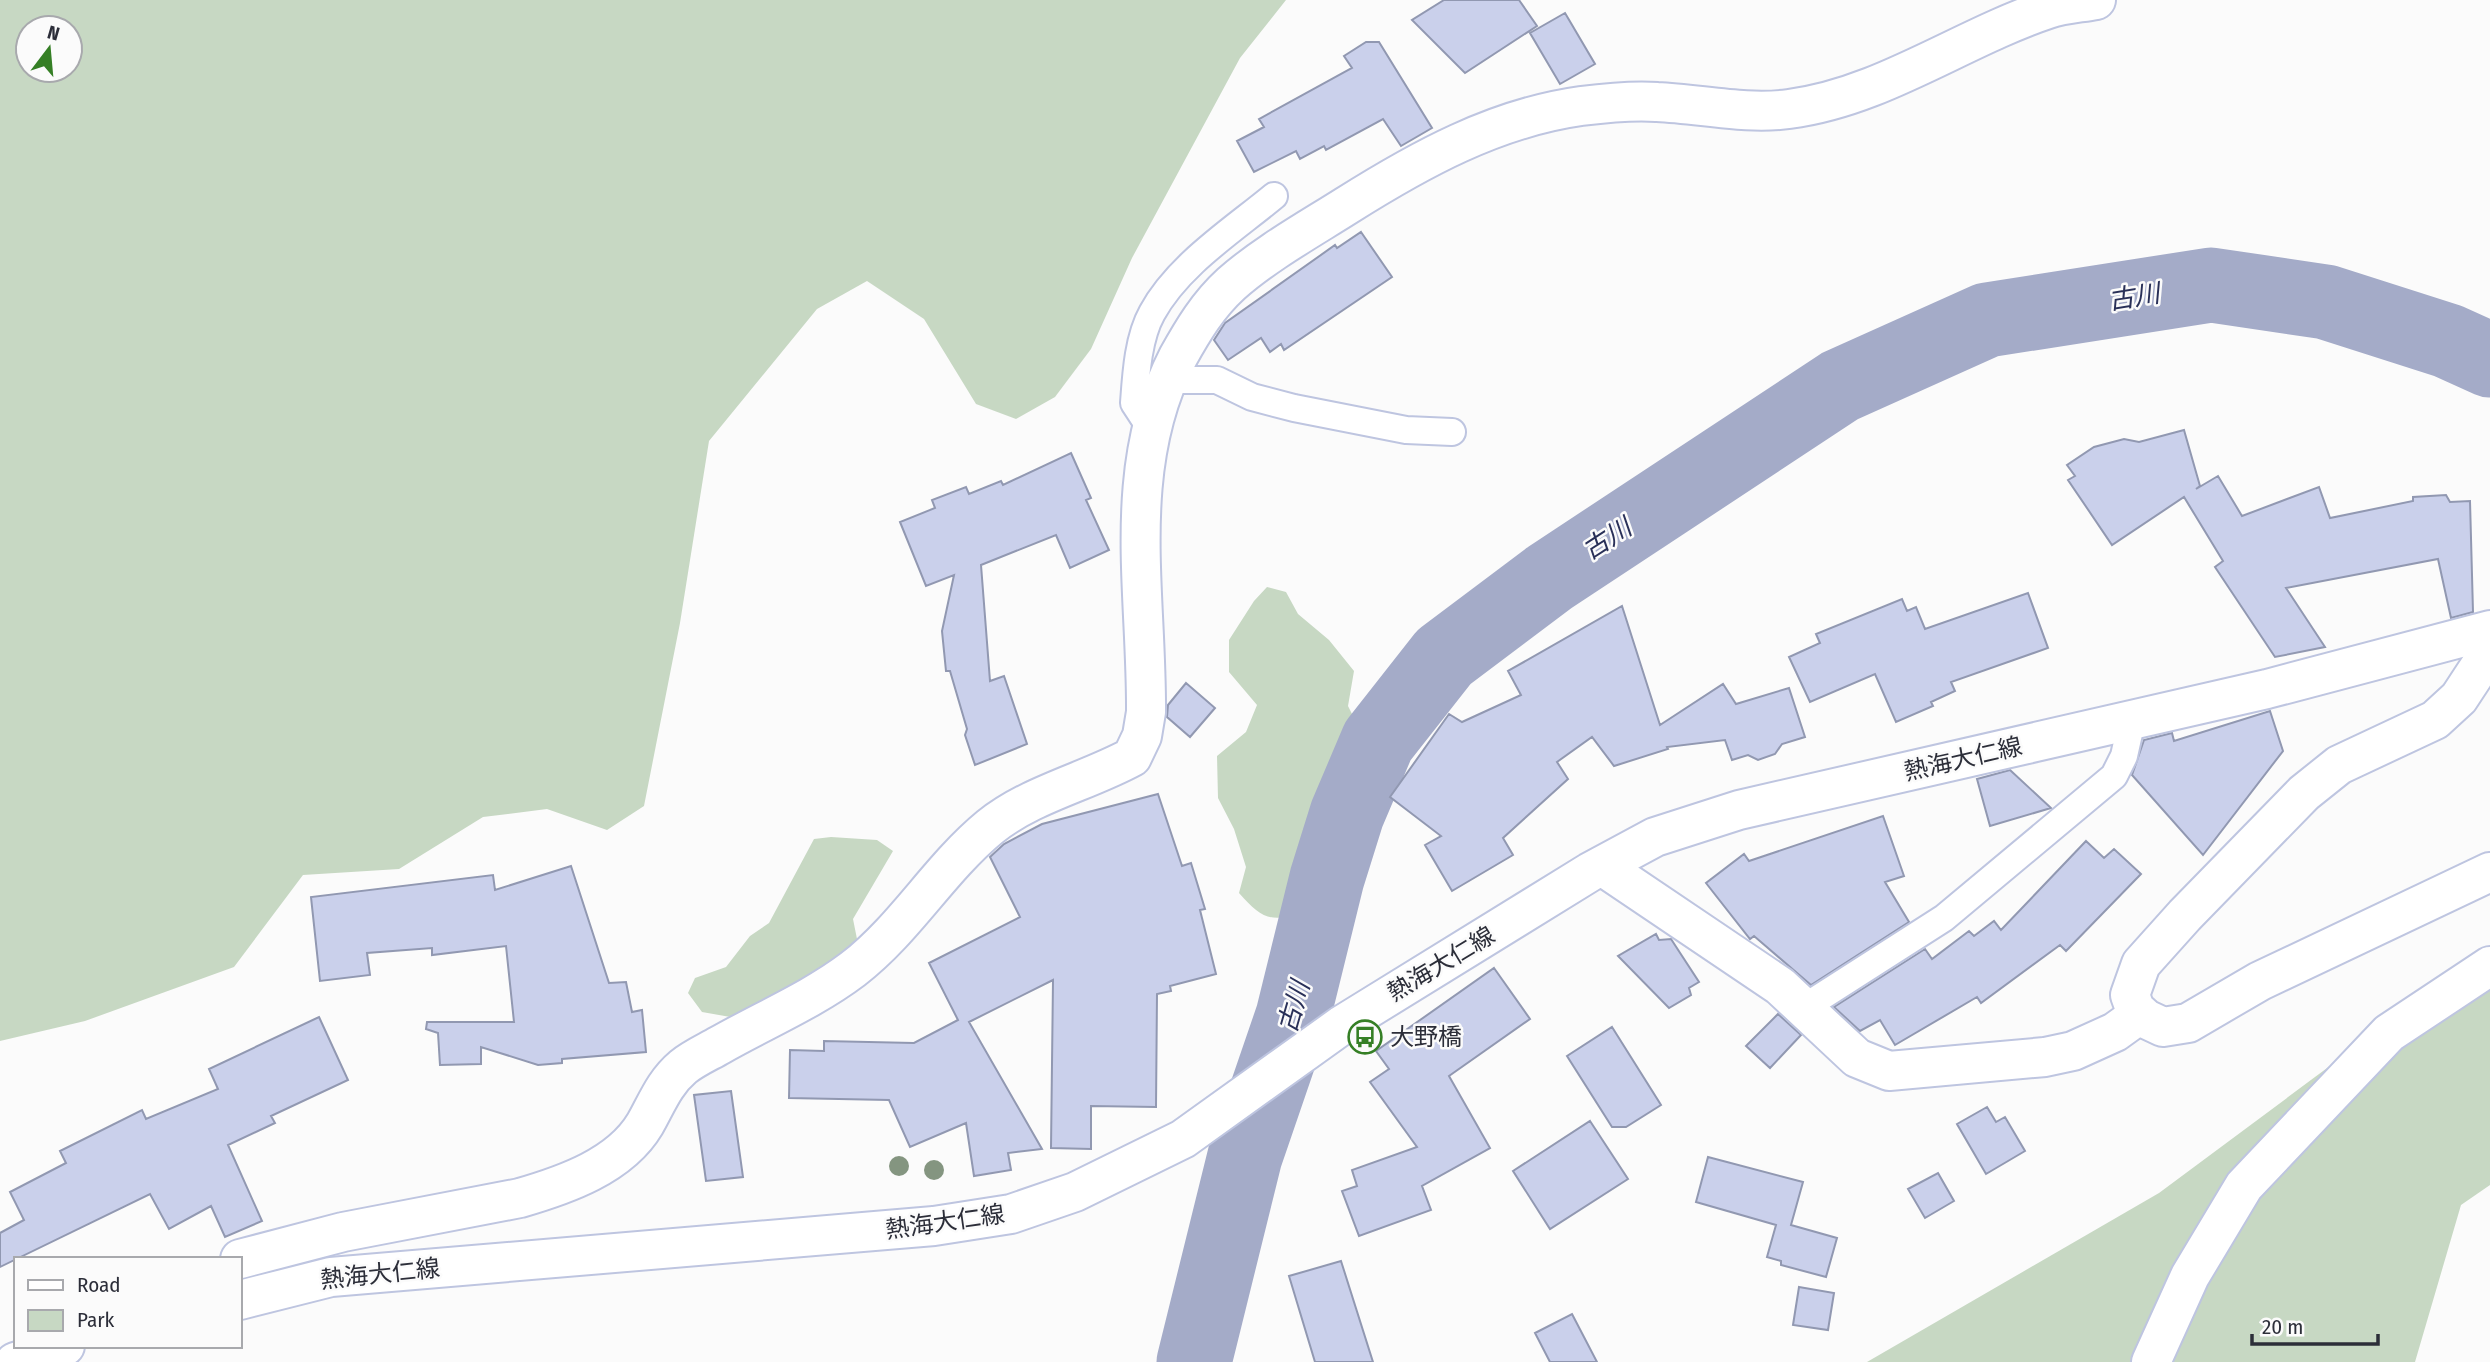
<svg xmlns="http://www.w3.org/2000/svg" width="2490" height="1362" font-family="'Fira Sans Condensed','Noto Sans JP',sans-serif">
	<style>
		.green { fill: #c7d8c3; fill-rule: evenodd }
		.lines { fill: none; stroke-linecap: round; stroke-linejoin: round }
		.river { stroke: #a4abc8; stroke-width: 75 }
		.building { fill: #cad0eb; stroke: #9198b1; stroke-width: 2 }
		.lane-casing { stroke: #bec5e0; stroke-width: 30 }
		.street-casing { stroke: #bec5e0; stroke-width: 42 }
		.primary-casing { stroke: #bec5e0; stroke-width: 42 }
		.lane { stroke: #fff; stroke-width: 26 }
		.street { stroke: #fff; stroke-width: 38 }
		.primary { stroke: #fff; stroke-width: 38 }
		.tree { fill: #849580 }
		.labels { text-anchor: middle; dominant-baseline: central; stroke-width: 5; stroke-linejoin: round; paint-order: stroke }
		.street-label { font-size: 24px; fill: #2c2e39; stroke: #fbfbfb }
		.poi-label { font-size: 24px; fill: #2c2e39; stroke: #fbfbfb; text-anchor: start }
		.water-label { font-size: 26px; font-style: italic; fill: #293058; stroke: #fbfbfb }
	</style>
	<rect width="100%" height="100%" fill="#fbfbfb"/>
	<path class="green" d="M 0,0 L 1286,0 L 1240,58 L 1132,258 L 1091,349 L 1055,397 L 1016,419 L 976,404 L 924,319 L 867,281 L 817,309 L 709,441 L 680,623 L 644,806 L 607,830 L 547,809 L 483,817 L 399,869 L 303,875 L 234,967 L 85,1021 L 0,1041 ZM 70,28 L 70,70 L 28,70 L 28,28 Z
		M 1267,587 L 1286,592 L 1298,614 L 1329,640 L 1354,671 L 1348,706 L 1360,730 L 1325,833 L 1319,868 L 1303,893 L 1298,914 C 1268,923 1260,916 1239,893 L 1246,867 L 1234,829 L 1218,798 L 1217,756 L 1246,732 L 1257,705 L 1229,672 L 1229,640 L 1254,601 Z
		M 831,837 L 877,840 L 893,851 L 853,919 L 858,944 L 833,972 L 784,989 L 756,1010 L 736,1018 L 702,1012 L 688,993 L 695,978 L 726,967 L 750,936 L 769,923 L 814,839 Z
		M 2490,947 L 2490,1185 L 2461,1205 L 2415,1362 L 1867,1362 L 2159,1193 Z"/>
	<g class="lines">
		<path class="river" d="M 1194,1362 L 1245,1156 L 1293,1016 L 1327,878 L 1347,814 L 1378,741 L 1444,657 L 1549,578 L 1840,386 L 1987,320 L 2211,285 L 2326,302 L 2448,341 L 2490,360"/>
	</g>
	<path class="building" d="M 1444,0 L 1519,0 L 1537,26 L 1465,73 L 1412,20 Z
		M 1565,13 L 1595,64 L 1560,84 L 1530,33 Z
		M 1366,42 L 1379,42 L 1432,128 L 1401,146 L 1383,119 L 1326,150 L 1324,146 L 1300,159 L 1296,151 L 1254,172 L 1237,141 L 1264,127 L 1259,119 L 1352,68 L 1344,56 Z
		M 1361,232 L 1392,277 L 1284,350 L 1281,344 L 1270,352 L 1261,338 L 1228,360 L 1214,340 L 1225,323 L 1335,245 L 1337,248 Z
		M 2184,430 L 2200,486 L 2196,489 L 2218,476 L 2242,516 L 2319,487 L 2330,518 L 2413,501 L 2413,497 L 2446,495 L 2450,502 L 2470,501 L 2473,612 L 2451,618 L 2438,559 L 2286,588 L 2325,647 L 2275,657 L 2215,567 L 2223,561 L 2184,497 L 2112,545 L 2068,480 L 2075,476 L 2067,465 L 2094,447 L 2124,439 L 2139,442 Z
		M 1071,453 L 1091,498 L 1086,500 L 1109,550 L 1070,568 L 1056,535 L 981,565 L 990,681 L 1004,676 L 1027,744 L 975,765 L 965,735 L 967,729 L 950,671 L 946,671 L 942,631 L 954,575 L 926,586 L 900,522 L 935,508 L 932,500 L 966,487 L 969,494 L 1001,481 L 1003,485 Z
		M 2028,593 L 2048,648 L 1951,682 L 1955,691 L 1931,702 L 1933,706 L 1896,722 L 1875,674 L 1810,702 L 1789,657 L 1820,643 L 1816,634 L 1902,599 L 1907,611 L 1916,607 L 1925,629 Z
		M 1622,606 L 1660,725 L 1723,684 L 1736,704 L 1789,688 L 1805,737 L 1782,744 L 1775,754 L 1758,760 L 1748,755 L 1732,760 L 1725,740 L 1667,747 L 1668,749 L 1614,766 L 1592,737 L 1557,762 L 1568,779 L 1503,838 L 1513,855 L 1452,891 L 1425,845 L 1441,836 L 1390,797 L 1449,714 L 1462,722 L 1521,695 L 1508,671 Z
		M 1186,683 L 1215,708 L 1190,737 L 1167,717 L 1168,705 Z
		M 2270,711 L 2283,751 L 2203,855 L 2132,775 L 2144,740 L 2172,733 L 2174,741 Z
		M 2010,770 L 2051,808 L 1990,826 L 1977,779 Z
		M 1158,794 L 1182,866 L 1191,863 L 1205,909 L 1200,910 L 1216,974 L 1170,986 L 1171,991 L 1157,994 L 1156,1107 L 1091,1106 L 1091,1149 L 1051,1148 L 1053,980 L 969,1022 L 1042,1149 L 1008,1153 L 1011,1170 L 974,1176 L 966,1123 L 910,1147 L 889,1100 L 789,1098 L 790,1050 L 824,1051 L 824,1041 L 914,1043 L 958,1020 L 929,963 L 1020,917 L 990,857 L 1004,844 L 1042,824 Z
		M 1883,816 L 1904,876 L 1885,882 L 1909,922 L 1811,985 L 1754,936 L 1750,939 L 1706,883 L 1744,854 L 1749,861 Z
		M 2086,841 L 2104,858 L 2114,849 L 2141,874 L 2066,951 L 2060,945 L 1981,1003 L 1977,997 L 1895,1045 L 1880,1020 L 1860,1031 L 1834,1007 L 1925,949 L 1932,959 L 1969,931 L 1974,936 L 1994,921 L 2001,930 Z
		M 571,866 L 609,983 L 626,982 L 632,1012 L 642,1010 L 646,1052 L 562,1059 L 562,1063 L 538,1065 L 481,1047 L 481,1064 L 440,1065 L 438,1033 L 426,1029 L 427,1022 L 514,1022 L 506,946 L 432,955 L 432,948 L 367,953 L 370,975 L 320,981 L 311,897 L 493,875 L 495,890 Z
		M 1656,934 L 1659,940 L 1671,939 L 1699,982 L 1689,988 L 1691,995 L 1669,1008 L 1618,956 Z
		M 1494,968 L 1530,1019 L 1449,1076 L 1490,1148 L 1422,1186 L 1431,1210 L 1359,1236 L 1342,1191 L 1357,1186 L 1352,1170 L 1417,1147 L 1370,1082 L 1389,1069 L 1376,1051 Z
		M 1778,1014 L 1801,1035 L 1770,1068 L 1746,1046 Z
		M 319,1017 L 348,1080 L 271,1116 L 275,1123 L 228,1145 L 262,1221 L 225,1237 L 211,1206 L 169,1229 L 150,1194 L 0,1267 L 0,1233 L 24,1220 L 10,1192 L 66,1163 L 60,1151 L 142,1110 L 146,1119 L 218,1089 L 209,1069 Z
		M 1612,1027 L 1661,1105 L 1626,1127 L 1612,1127 L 1567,1056 Z
		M 731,1091 L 743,1177 L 706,1181 L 694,1095 Z
		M 1987,1107 L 1996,1122 L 2005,1117 L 2025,1151 L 1986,1174 L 1957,1124 Z
		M 1590,1121 L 1628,1179 L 1550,1229 L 1513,1171 Z
		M 1708,1157 L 1803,1182 L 1791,1225 L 1837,1238 L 1826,1277 L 1781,1265 L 1781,1261 L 1767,1257 L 1776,1225 L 1696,1202 Z
		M 1938,1173 L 1954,1201 L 1925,1218 L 1908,1189 Z
		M 1341,1261 L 1373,1362 L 1315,1362 L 1289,1276 Z
		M 1799,1287 L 1834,1293 L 1828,1330 L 1793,1325 Z
		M 1572,1314 L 1597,1362 L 1550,1362 L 1535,1333 Z"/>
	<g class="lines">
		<defs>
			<path id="lane" d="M 1167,380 L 1217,380 L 1252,397 L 1294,408 L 1406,430 L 1452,432
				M 1151,429 L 1134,403 C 1136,375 1138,338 1152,313 C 1178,265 1233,230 1274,196
				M 1805,1007 L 1944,918 L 2114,776 L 2124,756 L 2132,720"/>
			<path id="street" d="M 2490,639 L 2480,666 L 2459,698 L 2435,720 L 2339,765 L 2304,793 L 2185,915 L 2141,964 L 2130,995 L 2135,1009 L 2146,1019 L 2163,1027 L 2188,1023 L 2260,981 L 2490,872
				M 1602,866 L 1780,986 L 1857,1058 L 1889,1071 L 2045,1057 L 2073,1051 L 2115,1032 L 2140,1014
				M 240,1259 L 343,1232 L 520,1198 C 565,1185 620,1166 645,1124 C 657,1103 664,1083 683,1067 C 694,1058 708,1052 720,1045 C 764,1020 812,1000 853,969 C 906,928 939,869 990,827 C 1031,794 1086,782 1132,757 L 1142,736 L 1146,712 C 1147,592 1120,469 1178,357 C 1193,330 1208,305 1231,284 C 1265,254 1308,230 1346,206 C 1419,160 1495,118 1581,106 C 1605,103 1633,100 1657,102 C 1701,104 1746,115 1789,109 C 1882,97 1961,38 2048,9 C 2063,4 2080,3 2096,0
				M 2151,1362 L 2190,1276 L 2244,1186 L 2389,1033 L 2490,966"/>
			<path id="primary" d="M 240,1300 L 331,1277 L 934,1226 L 1011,1214 L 1075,1192 L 1183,1139 L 1342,1025 L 1590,872 L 1655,837 L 1739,810 L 2267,689 L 2490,630
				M 15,1362 L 65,1346"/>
		</defs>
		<use href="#lane" class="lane-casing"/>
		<use href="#street" class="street-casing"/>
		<use href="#primary" class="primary-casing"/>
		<use href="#lane" class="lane"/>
		<use href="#street" class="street"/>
		<use href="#primary" class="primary"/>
	</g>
	<g class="tree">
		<circle cx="899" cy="1166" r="10"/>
		<circle cx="934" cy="1170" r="10"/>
	</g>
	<defs>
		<symbol id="bus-ring" viewBox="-11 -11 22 22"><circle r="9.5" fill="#fbfbfb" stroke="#357f25" stroke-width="1.5"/><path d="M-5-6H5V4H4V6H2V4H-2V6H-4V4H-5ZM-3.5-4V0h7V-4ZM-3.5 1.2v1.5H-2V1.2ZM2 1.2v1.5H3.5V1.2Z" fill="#357f25"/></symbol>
	</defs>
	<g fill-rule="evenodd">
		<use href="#bus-ring" x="1346" y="1018" width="38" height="38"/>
	</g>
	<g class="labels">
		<g class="street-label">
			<text transform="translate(1963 759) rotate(-13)">熱海大仁線</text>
			<text transform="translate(1441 964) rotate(-31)">熱海大仁線</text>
			<text transform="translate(945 1222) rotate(-8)">熱海大仁線</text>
			<text transform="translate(380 1274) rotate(-6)">熱海大仁線</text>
		</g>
		<g class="poi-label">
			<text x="1390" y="1037">大野橋</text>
		</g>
		<g class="water-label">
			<text transform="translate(2134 297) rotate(-9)">古川</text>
			<text transform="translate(1607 539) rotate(-33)">古川</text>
			<text transform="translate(1294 1007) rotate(-74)">古川</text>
		</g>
	</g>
	<rect x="14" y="1257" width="228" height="91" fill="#fbfbfb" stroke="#a8a9ad" stroke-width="2"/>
	<rect x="28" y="1280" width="35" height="10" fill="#ffffff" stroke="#a8a9ad" stroke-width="2"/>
	<text x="77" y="1292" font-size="21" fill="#2c2e39">Road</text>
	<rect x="28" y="1310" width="35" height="21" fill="#c7d8c3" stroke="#a8a9ad" stroke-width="2"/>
	<text x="77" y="1327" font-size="21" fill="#2c2e39">Park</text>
	<g transform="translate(49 49) rotate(16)"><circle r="33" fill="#fbfbfb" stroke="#a8a9ad" stroke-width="2"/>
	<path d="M0-5L12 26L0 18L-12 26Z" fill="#357f25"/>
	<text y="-10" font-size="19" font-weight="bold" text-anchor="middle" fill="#2c2e39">N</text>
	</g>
	<path d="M2252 1334v10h126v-10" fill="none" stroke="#2c2e39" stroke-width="3.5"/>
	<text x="2262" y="1334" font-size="21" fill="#2c2e39" stroke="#fbfbfb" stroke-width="5" paint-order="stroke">20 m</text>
</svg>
